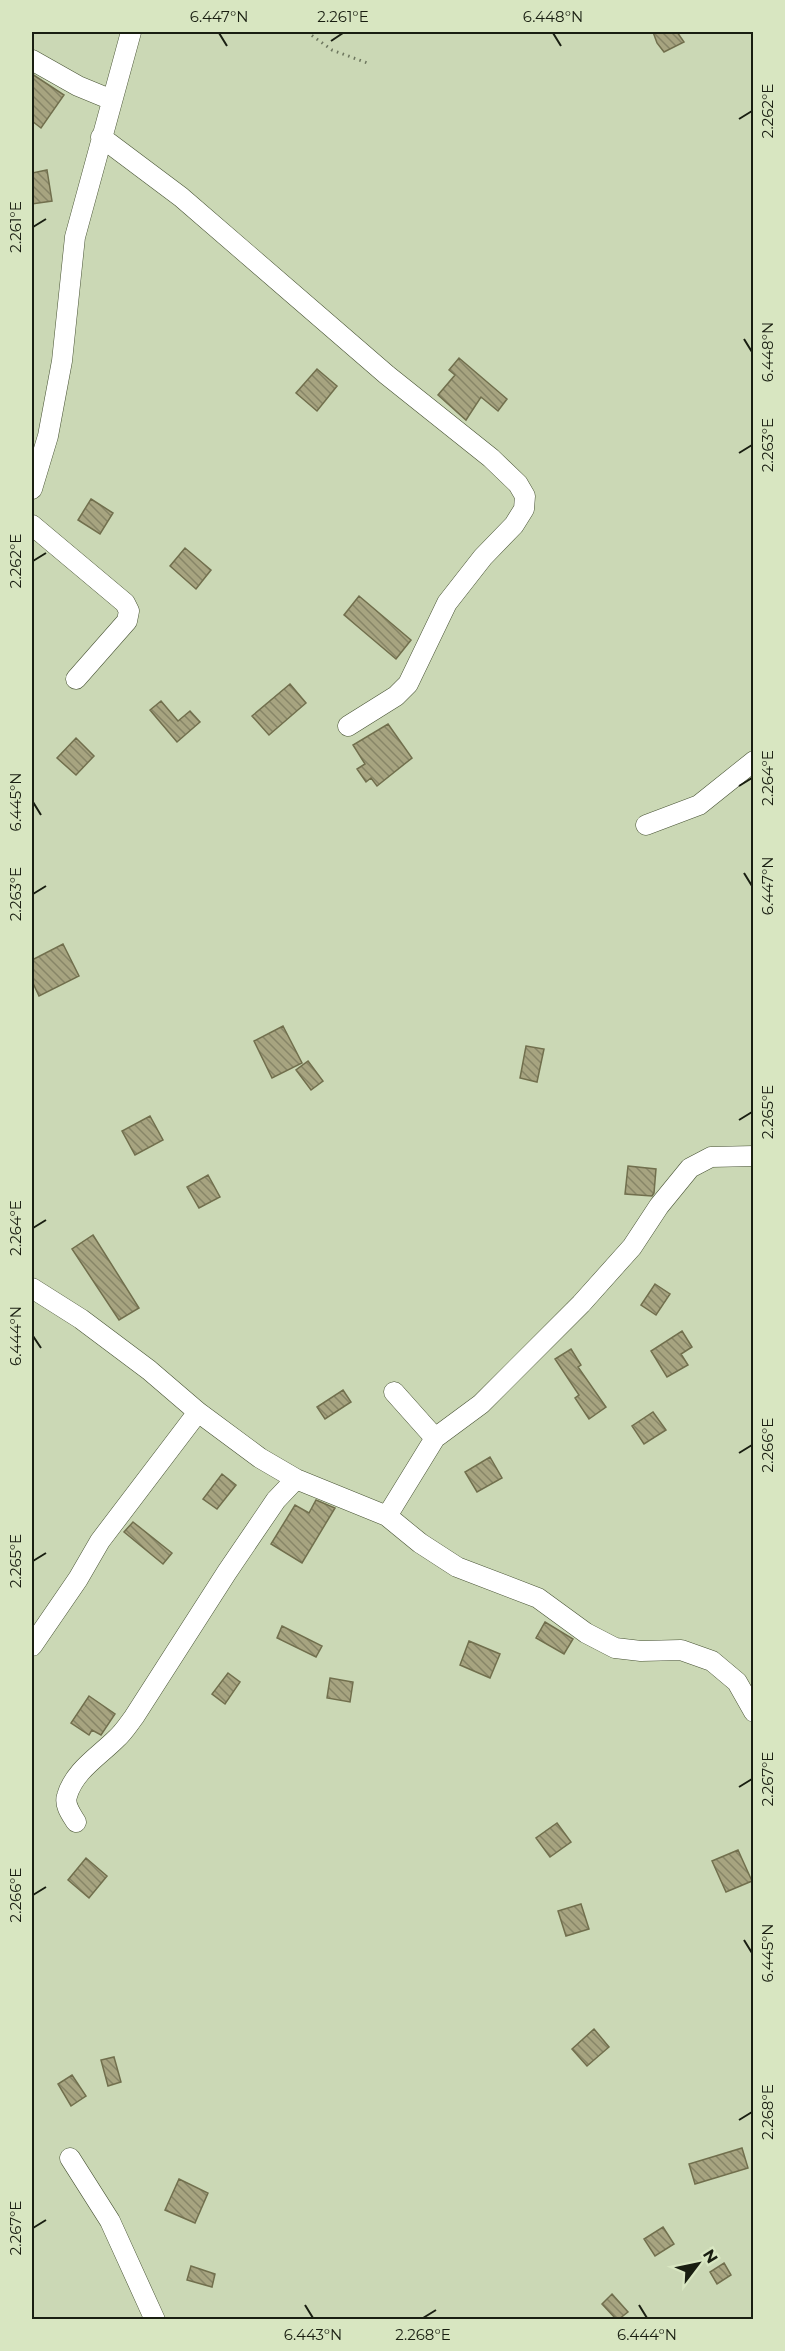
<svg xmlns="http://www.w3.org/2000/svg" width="785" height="2351" font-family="Montserrat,sans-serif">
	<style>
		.building { fill: url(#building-back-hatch); stroke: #716f4d; stroke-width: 1.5 }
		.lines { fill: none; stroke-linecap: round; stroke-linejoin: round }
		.minor-casing { stroke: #475233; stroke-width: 21 }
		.path { stroke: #6d765e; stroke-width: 3; stroke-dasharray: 1.5 4.5; stroke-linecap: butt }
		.minor { stroke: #fff; stroke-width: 20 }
		.ticks { fill: none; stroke: #191e11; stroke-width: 2 }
		.neatline { fill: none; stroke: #191e11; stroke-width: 2 }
		.ticks-label { font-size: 15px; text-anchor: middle; fill: #191e11 }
	</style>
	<defs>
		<pattern id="building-back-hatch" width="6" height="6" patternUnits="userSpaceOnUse" patternTransform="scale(1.5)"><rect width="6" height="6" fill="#a7a480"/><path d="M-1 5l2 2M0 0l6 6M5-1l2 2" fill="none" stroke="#878567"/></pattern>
	</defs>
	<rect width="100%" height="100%" fill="#cbd8b5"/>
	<path class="building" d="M 653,32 L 677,32 L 684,42 L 664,52 L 657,43 Z
		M 32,74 L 64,95 L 41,128 L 32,121 Z
		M 47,170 L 52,201 L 32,204 L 32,173 Z
		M 459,358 L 507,399 L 498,411 L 481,397 L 466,420 L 438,395 L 455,375 L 449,370 Z
		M 317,369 L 337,386 L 317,411 L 296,393 Z
		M 91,499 L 113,513 L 100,534 L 78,520 Z
		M 185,548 L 211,570 L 196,589 L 170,566 Z
		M 359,596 L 411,640 L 396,659 L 344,615 Z
		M 290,684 L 306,703 L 269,735 L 252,716 Z
		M 161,701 L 178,721 L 190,711 L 200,722 L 177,742 L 150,710 Z
		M 388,724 L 412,758 L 377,786 L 371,778 L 366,782 L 357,769 L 365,764 L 353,745 Z
		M 76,738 L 94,756 L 76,775 L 57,758 Z
		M 63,944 L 79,976 L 39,996 L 32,981 L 32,960 Z
		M 283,1026 L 302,1063 L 272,1078 L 254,1041 Z
		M 526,1046 L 544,1049 L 537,1082 L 520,1078 Z
		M 308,1061 L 323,1081 L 311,1090 L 296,1070 Z
		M 150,1116 L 163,1140 L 135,1155 L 122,1131 Z
		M 628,1166 L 656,1169 L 654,1193 L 652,1196 L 625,1194 Z
		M 208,1175 L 220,1197 L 199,1208 L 187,1187 Z
		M 93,1235 L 139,1308 L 119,1320 L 72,1249 Z
		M 655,1284 L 670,1294 L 656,1315 L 641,1305 Z
		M 682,1331 L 692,1347 L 681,1354 L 688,1365 L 667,1377 L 651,1351 Z
		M 571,1349 L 581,1365 L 578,1367 L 606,1407 L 589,1419 L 575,1398 L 579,1395 L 555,1359 Z
		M 343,1390 L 351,1402 L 325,1419 L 317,1407 Z
		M 653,1412 L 666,1430 L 644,1444 L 632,1426 Z
		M 490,1457 L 502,1478 L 477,1492 L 465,1472 Z
		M 222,1474 L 236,1485 L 217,1509 L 203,1499 Z
		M 316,1500 L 335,1508 L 302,1563 L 271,1544 L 295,1505 L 309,1513 Z
		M 133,1522 L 172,1553 L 163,1564 L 124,1532 Z
		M 545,1622 L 573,1639 L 564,1654 L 536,1638 Z
		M 282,1626 L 322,1646 L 316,1657 L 277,1638 Z
		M 469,1641 L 500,1654 L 490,1678 L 460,1665 Z
		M 228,1673 L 240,1682 L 225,1704 L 212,1694 Z
		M 330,1678 L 353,1682 L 350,1702 L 327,1698 Z
		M 89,1696 L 115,1714 L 101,1735 L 92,1730 L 89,1735 L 71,1723 Z
		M 557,1823 L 571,1842 L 550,1857 L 536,1838 Z
		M 738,1850 L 752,1881 L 726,1892 L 712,1861 Z
		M 86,1858 L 107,1876 L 89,1898 L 68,1880 Z
		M 581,1904 L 589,1929 L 566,1936 L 558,1911 Z
		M 594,2029 L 609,2047 L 587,2066 L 572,2049 Z
		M 114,2057 L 121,2082 L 108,2086 L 101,2060 Z
		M 72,2075 L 86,2096 L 71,2106 L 58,2084 Z
		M 742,2148 L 748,2168 L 695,2184 L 689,2164 Z
		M 179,2179 L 208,2193 L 195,2223 L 165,2210 Z
		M 663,2227 L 674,2244 L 655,2256 L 644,2239 Z
		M 724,2263 L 731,2275 L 717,2284 L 710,2272 Z
		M 191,2266 L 215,2274 L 212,2287 L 187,2280 Z
		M 612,2294 L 628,2312 L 619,2319 L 616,2319 L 602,2304 Z"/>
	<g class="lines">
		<defs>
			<path id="minor" d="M 32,60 L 78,86 L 112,100
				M 101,137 L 181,197 L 387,375 L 491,458 L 518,484 L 525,496 L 524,509 L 514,525 L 483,557 L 447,603 L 408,684 L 396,696 L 348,726
				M 32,489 L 48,436 L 62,361 L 75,237 L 131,32
				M 32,525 L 125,603 L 129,611 L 127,621 L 76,679
				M 646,825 L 699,805 L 754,761
				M 32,1288 L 81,1319 L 149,1370 L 198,1412 L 260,1458 L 296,1479 L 387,1516 L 420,1543 L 457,1567 L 538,1598 L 586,1633 L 615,1648 L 641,1651 L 681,1650 L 712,1661 L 737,1682 L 754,1712
				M 394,1392 L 435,1438
				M 387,1516 L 435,1438 L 481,1404 L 581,1304 L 632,1247 L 659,1206 L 690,1168 L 711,1157 L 754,1156
				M 32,1646 L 78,1579 L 100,1541 L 198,1412
				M 76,1822 C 71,1814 64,1805 67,1796 C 74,1771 99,1756 116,1739 C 123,1733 128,1725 134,1717 L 227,1572 L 276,1500 L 296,1479
				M 70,2158 L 110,2221 L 155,2320"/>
		</defs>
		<use href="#minor" class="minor-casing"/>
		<path class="path" d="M 307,32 L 332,50 L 370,64"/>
		<use href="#minor" class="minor"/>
	</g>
	<path class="ticks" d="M 219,33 L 227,46M 553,33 L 561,46M 331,41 L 343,33M 739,119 L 752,111M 33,227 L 46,219M 744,339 L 752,352M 739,453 L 752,445M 33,561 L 46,553M 739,786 L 752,778M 33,802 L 41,815M 744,873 L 752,886M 33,894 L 46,886M 739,1120 L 752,1112M 33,1228 L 46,1220M 33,1336 L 41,1348M 739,1453 L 752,1445M 33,1561 L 46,1553M 739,1787 L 752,1779M 33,1895 L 46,1887M 744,1940 L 752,1953M 739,2120 L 752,2112M 33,2228 L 46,2220M 305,2305 L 313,2318M 639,2305 L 647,2318M 423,2318 L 436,2310"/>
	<rect width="785" height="2351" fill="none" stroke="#d8e6c1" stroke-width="66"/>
	<g transform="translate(698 2264) rotate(58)" stroke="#d8e6c1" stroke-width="4.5" paint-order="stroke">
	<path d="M0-4.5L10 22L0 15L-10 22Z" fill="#191e11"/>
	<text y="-9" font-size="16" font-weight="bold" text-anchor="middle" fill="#191e11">N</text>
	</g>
	<rect x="33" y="33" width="719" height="2285" class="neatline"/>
	<g class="ticks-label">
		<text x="219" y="22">6.447°N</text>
		<text x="343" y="22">2.261°E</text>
		<text x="553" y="22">6.448°N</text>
		<text transform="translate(768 111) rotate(-90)" y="5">2.262°E</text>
		<text transform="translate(16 227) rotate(-90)" y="5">2.261°E</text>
		<text transform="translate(768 352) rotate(-90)" y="5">6.448°N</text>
		<text transform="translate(768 445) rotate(-90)" y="5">2.263°E</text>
		<text transform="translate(16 561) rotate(-90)" y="5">2.262°E</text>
		<text transform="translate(768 778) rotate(-90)" y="5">2.264°E</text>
		<text transform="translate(16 802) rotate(-90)" y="5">6.445°N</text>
		<text transform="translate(768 886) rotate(-90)" y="5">6.447°N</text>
		<text transform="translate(16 894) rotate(-90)" y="5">2.263°E</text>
		<text transform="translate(768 1112) rotate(-90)" y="5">2.265°E</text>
		<text transform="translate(16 1228) rotate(-90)" y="5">2.264°E</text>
		<text transform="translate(16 1336) rotate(-90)" y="5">6.444°N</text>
		<text transform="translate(768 1445) rotate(-90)" y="5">2.266°E</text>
		<text transform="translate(16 1561) rotate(-90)" y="5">2.265°E</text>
		<text transform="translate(768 1779) rotate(-90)" y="5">2.267°E</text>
		<text transform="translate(16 1895) rotate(-90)" y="5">2.266°E</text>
		<text transform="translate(768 1953) rotate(-90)" y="5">6.445°N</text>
		<text transform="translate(768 2112) rotate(-90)" y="5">2.268°E</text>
		<text transform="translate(16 2228) rotate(-90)" y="5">2.267°E</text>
		<text x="313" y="2340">6.443°N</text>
		<text x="423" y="2340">2.268°E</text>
		<text x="647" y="2340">6.444°N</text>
	</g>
</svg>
